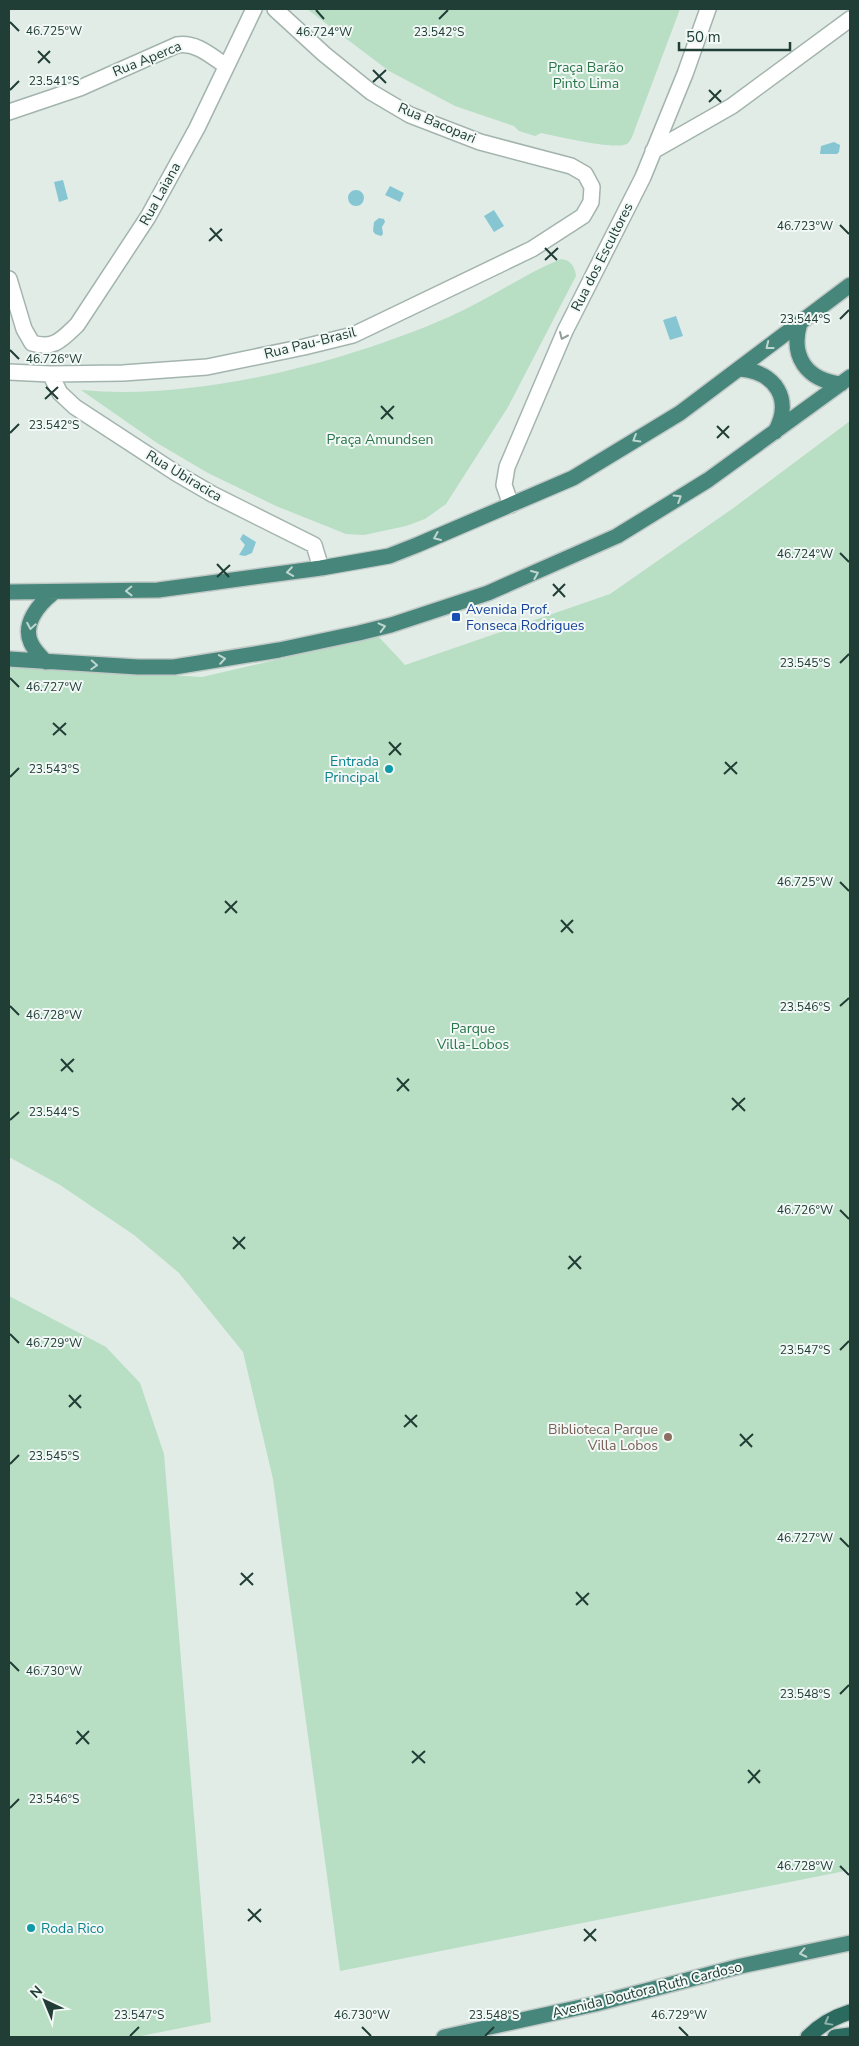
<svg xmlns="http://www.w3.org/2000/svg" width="859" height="2046" font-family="'Nunito Sans',sans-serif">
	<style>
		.green { fill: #b8dec3 }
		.water { fill: #86c6d3 }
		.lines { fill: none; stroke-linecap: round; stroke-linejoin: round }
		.minor-casing { stroke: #a3b4ae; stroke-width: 18 }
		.trunk-casing { stroke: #c1c9c7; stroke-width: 18 }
		.motorway-casing { stroke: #c1c9c7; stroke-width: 18 }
		.minor { stroke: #fff; stroke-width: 15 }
		.trunk { stroke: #47867a; stroke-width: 15 }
		.motorway { stroke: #2b6a5f; stroke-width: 15 }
		.oneway { stroke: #909e9a }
		.oneway2 { stroke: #bed6d0 }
		.oneway3 { stroke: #8eb1aa }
		.ticks { fill: none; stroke: #203d36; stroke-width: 2 }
		.transit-dot { fill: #1a4fb4; stroke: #f1f8f5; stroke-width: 2 }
		.culture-dot { fill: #0f9aa8; stroke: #f1f8f5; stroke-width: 2 }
		.education-dot { fill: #8d6e63; stroke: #f1f8f5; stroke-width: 2 }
		.labels { text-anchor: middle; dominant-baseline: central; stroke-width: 4; stroke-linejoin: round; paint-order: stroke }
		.street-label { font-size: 14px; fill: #203d36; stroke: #f1f8f5 }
		.park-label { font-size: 14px; fill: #297548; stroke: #f1f8f5 }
		.transit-label { font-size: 14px; fill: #164399; stroke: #f1f8f5; text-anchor: start }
		.culture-label { font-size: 14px; fill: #0d838f; stroke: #f1f8f5; text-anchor: end }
		.education-label { font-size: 14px; fill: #785e54; stroke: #f1f8f5; text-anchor: end }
		.ticks-label { font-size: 12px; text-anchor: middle; fill: #203d36; stroke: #f1f8f5; stroke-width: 4; stroke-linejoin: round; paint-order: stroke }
	</style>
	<rect width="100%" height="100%" fill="#e1ece7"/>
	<path class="green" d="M 307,9 L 680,9 L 632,137 C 630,141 628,144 624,145 C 605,148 561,137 541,133 L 535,136 L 519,131 L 514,126 L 455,106 L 389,71 Z
		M 561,259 C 571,260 575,267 576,276 L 508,407 L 446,504 L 425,519 L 406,526 L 364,535 L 346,534 L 276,506 L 208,473 L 157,443 L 81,390 C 197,401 343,363 449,317 C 488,300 522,275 561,259 Z
		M 850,421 L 850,1870 L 340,1971 L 273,1479 L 243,1352 L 179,1273 L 134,1235 L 60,1185 L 9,1157 L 9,666 L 202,677 L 378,636 L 405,665 L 610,594 L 732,509 Z
		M 9,1296 L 106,1347 L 140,1383 L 164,1454 L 211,2022 L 136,2037 L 9,2037 Z"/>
	<path class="water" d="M 834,142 L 840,145 L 839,152 L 837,154 L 820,154 L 821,146 Z
		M 63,180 L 68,199 L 59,202 L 54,182 Z
		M 390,186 L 404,193 L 400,202 L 385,195 Z
		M348 198a8 8 0 1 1 16 0a8 8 0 1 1-16 0Z
		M 494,210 L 504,226 L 494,232 L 484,216 Z
		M 379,218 L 384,219 L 385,222 L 382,227 L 383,234 L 381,236 L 375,234 L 373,231 L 374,222 Z
		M 676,316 L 683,336 L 670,340 L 663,320 Z
		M 243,534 L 256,542 L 252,553 L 245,556 L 239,555 L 245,545 L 240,539 Z"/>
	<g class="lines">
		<defs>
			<path id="minor" d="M 9,112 L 80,88 L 177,45 C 196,42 210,55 226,66
				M 653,151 L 732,106 L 850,19
				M 9,279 L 24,329 L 32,343 C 54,350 62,339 77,325 L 148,217 L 197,128 L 254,9
				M 9,372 L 50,374 L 123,373 L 207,367 L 304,347 L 353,335 L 532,249 L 583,216 L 591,202 L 592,187 L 585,174 L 571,166 L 480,142 L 410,115 L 371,92 L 324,54 L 275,9
				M 50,374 L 60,393 L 75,407 L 176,473 L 212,494 L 314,545 L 321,568
				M 511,505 L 504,485 L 507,467 L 565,331 L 643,177 L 685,74 L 708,9"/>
			<path id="trunk" d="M 800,323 C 790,356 806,380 841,384
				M 740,369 C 776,372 793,400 775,432
				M 9,592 L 158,590 L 321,568 L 389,556 L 417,545 L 573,478 L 680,413 L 850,285
				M 9,659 L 138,667 L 174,667 L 279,650 L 359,633 L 391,625 L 488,593 L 617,536 L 708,480 L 850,377
				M 46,662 C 41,657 34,650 31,643 C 22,624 39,604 53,593
				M 444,2037 L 595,2004 L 741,1966 L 850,1943"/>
			<path id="motorway" d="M 808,2037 C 819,2026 834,2017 850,2012
				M 835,2037 L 850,2035"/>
		</defs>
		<use href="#minor" class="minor-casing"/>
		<use href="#trunk" class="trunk-casing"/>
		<use href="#motorway" class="motorway-casing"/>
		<use href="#minor" class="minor"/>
		<use href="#trunk" class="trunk"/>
		<use href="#motorway" class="motorway"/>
	</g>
	<defs><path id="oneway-chevron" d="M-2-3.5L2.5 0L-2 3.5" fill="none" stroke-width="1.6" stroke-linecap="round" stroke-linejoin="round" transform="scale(1.25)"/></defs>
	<use class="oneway" href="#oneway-chevron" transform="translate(563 336) rotate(114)"/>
	<g class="oneway2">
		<use href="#oneway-chevron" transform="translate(769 346) rotate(142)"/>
		<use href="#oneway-chevron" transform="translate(636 439) rotate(149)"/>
		<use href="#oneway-chevron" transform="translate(678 498) rotate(-32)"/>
		<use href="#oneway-chevron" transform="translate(437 537) rotate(157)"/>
		<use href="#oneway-chevron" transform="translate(290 572) rotate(172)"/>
		<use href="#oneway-chevron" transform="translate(535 574) rotate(-23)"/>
		<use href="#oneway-chevron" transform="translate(129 591) rotate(179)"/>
		<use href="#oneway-chevron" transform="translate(31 626) rotate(100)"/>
		<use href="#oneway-chevron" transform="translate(382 627) rotate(-14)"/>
		<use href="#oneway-chevron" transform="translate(222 659) rotate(-9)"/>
		<use href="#oneway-chevron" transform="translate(94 665) rotate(3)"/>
		<use href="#oneway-chevron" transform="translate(803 1953) rotate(168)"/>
	</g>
	<use class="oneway3" href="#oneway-chevron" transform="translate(828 2022) rotate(151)"/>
	<path class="ticks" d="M 316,10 L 324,19M 439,19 L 448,10M 10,22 L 19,31M 38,51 L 50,63M 38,63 L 50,51M 373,70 L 386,83M 373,82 L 386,70M 10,90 L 19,81M 709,90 L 721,102M 709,102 L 721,90M 840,225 L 849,234M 210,228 L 222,241M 209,241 L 222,229M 545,248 L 557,260M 545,260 L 558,248M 840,319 L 849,310M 10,350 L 19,359M 46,387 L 58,399M 45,399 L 58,387M 381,406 L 393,419M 381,419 L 394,406M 717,426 L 729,438M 10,433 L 19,424M 717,438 L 729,426M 840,553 L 849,562M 217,564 L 229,577M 217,577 L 230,565M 553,584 L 565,597M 553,596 L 565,584M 840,663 L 849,654M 10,678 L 19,687M 53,723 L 66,735M 53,735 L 66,723M 389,742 L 401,755M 389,755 L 401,743M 725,762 L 737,774M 724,774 L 737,762M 10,777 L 19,768M 840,882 L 849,891M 225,901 L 237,913M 225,913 L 237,901M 561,920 L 573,933M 561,932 L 573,920M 10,1006 L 19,1015M 840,1006 L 849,998M 61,1059 L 73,1072M 61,1071 L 74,1059M 397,1078 L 409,1091M 397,1091 L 409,1079M 732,1098 L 745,1111M 732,1110 L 745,1098M 10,1120 L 19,1112M 840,1210 L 849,1219M 233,1237 L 245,1249M 233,1249 L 245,1237M 569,1256 L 581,1269M 568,1269 L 581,1256M 10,1334 L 19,1343M 840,1350 L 849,1341M 69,1395 L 81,1408M 69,1407 L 81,1395M 405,1415 L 417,1427M 404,1427 L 417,1415M 740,1434 L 752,1447M 740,1446 L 753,1434M 10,1464 L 19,1455M 840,1538 L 849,1547M 241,1573 L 253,1585M 240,1585 L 253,1573M 576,1592 L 588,1605M 576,1605 L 589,1593M 10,1662 L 19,1671M 840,1694 L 849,1685M 77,1731 L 89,1744M 76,1744 L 89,1731M 412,1751 L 425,1763M 412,1763 L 425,1751M 748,1770 L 760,1783M 748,1783 L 760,1770M 10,1808 L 19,1799M 840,1866 L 849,1875M 248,1909 L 261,1922M 248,1921 L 261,1909M 584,1929 L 596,1941M 584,1941 L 596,1929M 362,2027 L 371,2036M 679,2027 L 688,2036M 130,2036 L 139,2027M 485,2036 L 494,2027"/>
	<rect class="transit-dot" x="451" y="612" width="10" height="10" rx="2.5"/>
	<g class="culture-dot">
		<circle cx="389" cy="769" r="5"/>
		<circle cx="31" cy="1928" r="5"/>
	</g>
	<circle class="education-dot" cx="668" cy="1437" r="5"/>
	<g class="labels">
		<g class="street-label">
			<text transform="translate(147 59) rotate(-22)">Rua Aperca</text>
			<text transform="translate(437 123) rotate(23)">Rua Bacopari</text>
			<text transform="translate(160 194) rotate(-61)">Rua Laiana</text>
			<text transform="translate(602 257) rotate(-63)">Rua dos Escultores</text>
			<text transform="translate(310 343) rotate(-14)">Rua Pau-Brasil</text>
			<text transform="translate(184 476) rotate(31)">Rua Ubiracica</text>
			<text transform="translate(647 1990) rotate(-14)">Avenida Doutora Ruth Cardoso</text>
		</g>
		<g class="park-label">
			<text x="586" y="67">Praça Barão<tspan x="586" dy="16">Pinto Lima</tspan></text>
			<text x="380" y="439">Praça Amundsen</text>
			<text x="473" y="1028">Parque<tspan x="473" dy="16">Villa-Lobos</tspan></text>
		</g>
		<g class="transit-label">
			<text x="466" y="609">Avenida Prof.<tspan x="466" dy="16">Fonseca Rodrigues</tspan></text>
		</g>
		<g class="culture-label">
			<text x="379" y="761">Entrada<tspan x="379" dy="16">Principal</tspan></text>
			<text x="41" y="1928" text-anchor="start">Roda Rico</text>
		</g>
		<g class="education-label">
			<text x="658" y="1429">Biblioteca Parque<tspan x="658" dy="16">Villa Lobos</tspan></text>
		</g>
	</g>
	<g class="ticks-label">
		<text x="54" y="35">46.725°W</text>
		<text x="439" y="36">23.542°S</text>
		<text x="324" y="36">46.724°W</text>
		<text x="54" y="85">23.541°S</text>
		<text x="805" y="230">46.723°W</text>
		<text x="805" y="323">23.544°S</text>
		<text x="54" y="363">46.726°W</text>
		<text x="54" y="429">23.542°S</text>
		<text x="805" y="558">46.724°W</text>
		<text x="805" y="667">23.545°S</text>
		<text x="54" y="691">46.727°W</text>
		<text x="54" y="773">23.543°S</text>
		<text x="805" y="886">46.725°W</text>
		<text x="805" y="1011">23.546°S</text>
		<text x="54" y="1019">46.728°W</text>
		<text x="54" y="1116">23.544°S</text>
		<text x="805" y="1214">46.726°W</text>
		<text x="54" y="1347">46.729°W</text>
		<text x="805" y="1354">23.547°S</text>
		<text x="54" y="1460">23.545°S</text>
		<text x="805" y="1542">46.727°W</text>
		<text x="54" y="1675">46.730°W</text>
		<text x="805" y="1698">23.548°S</text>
		<text x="54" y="1803">23.546°S</text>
		<text x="805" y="1870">46.728°W</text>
		<text x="362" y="2019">46.730°W</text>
		<text x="679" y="2019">46.729°W</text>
		<text x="139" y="2019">23.547°S</text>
		<text x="494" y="2019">23.548°S</text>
	</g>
	<rect width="859" height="2046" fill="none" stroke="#203d36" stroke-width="20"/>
	<g transform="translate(45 2001) rotate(316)" stroke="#f1f8f5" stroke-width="4" paint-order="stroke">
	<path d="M0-4L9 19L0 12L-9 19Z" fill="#203d36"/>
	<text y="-8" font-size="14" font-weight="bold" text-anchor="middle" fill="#203d36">N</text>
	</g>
	<path d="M679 42v8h111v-8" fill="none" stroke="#203d36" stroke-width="2.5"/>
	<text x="686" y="42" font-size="15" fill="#203d36" stroke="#f1f8f5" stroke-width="4" paint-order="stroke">50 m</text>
</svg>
